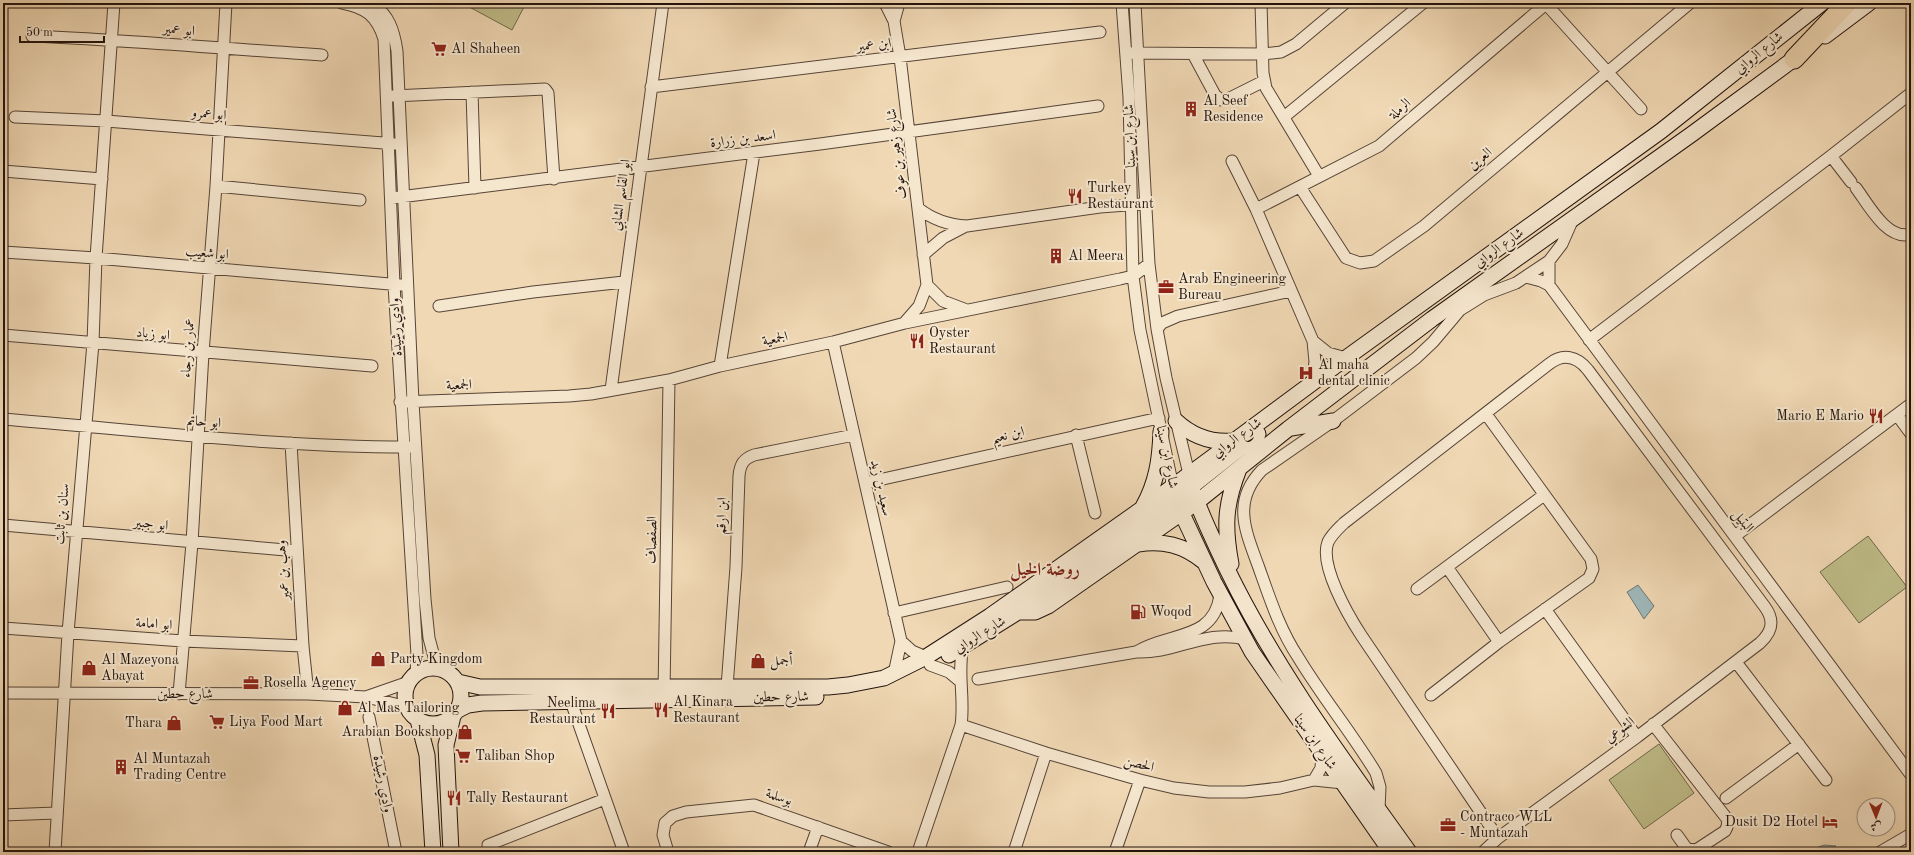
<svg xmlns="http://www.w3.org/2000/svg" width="1914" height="855" font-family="'Old Standard TT',Amiri,serif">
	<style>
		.green { fill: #bfbd89; stroke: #70684b }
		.water { fill: #9eb7b8; stroke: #6c7574 }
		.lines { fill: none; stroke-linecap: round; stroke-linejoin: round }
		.street-casing { stroke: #564437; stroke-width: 13 }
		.secondary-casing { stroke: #22130d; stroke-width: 17 }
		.highway-casing { stroke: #22130d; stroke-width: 21 }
		.street { stroke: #f5e6ce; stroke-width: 11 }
		.secondary { stroke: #f5e6ce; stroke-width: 15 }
		.highway { stroke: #f0d8b4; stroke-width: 19 }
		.labels { text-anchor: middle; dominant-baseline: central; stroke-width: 4; stroke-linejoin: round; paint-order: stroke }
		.street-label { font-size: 14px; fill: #22130d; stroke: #f5e6ce }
		.poi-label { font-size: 14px; fill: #22130d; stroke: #f5e6ce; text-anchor: start }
		.district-label { font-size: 18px; font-weight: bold; fill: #7a1f14; stroke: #f5e6ce }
	</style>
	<rect width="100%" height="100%" fill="#f0d8b4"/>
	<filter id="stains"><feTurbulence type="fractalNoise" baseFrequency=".005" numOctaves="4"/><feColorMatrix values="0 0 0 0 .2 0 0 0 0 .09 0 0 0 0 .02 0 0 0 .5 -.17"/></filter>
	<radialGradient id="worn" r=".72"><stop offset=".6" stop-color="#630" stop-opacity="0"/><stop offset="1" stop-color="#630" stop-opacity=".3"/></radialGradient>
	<path class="green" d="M 462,3 L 526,3 L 512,30 Z
		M 1868,536 L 1907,587 L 1859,623 L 1820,572 Z
		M 1659,744 L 1694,793 L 1644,829 L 1609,780 Z"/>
	<path class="water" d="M 1638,585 L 1654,606 L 1644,619 L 1627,592 Z
		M 1824,845 L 1836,846 L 1827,852 L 1805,852 Z"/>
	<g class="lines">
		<defs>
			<path id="street" d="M 342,3 C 365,7 377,16 384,39 L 394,285 L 417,655 L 416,674
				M 370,3 C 389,13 394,31 397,51 L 413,402 L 425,599 L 429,638 L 437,668
				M 885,3 L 894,21 L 900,57 L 927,285 L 919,306 L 905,322
				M 1122,3 L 1129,97 L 1133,276 L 1140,330 L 1173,487
				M 1135,3 L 1149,264 L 1157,329 L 1166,378 L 1189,474
				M 1261,3 L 1263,73 L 1266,88 L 1319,176
				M 1546,4 L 1641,109
				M 894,21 L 899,3
				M 32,36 C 129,40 226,49 322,55
				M 1131,53 L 1263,54 L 1281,52 L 1296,44 L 1345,3
				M 1193,54 L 1215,95 L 1221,100 L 1230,98 L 1264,81
				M 651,87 L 1100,32
				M 472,92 L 475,188
				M 393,96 L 545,89 L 548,93 L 554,179
				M 15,117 L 106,121 L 396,144
				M 1284,117 L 1423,3
				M 1831,156 L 1851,182
				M 1232,161 L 1256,209 L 1313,341 L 1315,362 L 1312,383
				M 3,171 L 102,179
				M 216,186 L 360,200
				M 1300,187 L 1346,258 L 1360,263 L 1374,261 L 1424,226 L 1690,3
				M 1856,188 C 1868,204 1887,241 1911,234
				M 392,198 L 820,144 L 1098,106
				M 918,208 C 933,220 948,225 967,226 L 1100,207 L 1140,204
				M 1256,209 L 1379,146 L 1547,3
				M 3,252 L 96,258 L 401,285
				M 923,255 L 943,238 L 964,227
				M 1526,277 L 1541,281 L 1549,285 L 1911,775
				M 927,285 L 943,301 L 964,309
				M 1549,285 L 1549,261
				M 439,306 L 533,292 L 624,282
				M 1157,329 L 1162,323 L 1178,316 L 1291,291
				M 3,335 L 372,366
				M 1589,340 L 1831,156 L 1911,93
				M 1313,341 L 1328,353 L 1346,358
				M 833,342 L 901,641 L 894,674
				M 720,366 L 754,153
				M 611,390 L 663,3
				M 400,402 L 569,396 L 591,394 L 669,380 L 720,366 L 833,342 L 905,323 L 1120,279 L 1133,276 L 1149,264
				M 1897,415 L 1911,434
				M 3,419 C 138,430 274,447 409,447
				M 1076,435 L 1095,513
				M 291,443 L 303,646 L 308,694
				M 865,483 L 1159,418
				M 3,525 L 297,551
				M 1735,536 L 1911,404
				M 1447,567 L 1499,642
				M 1417,589 L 1544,495
				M 1545,609 L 1637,737
				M 894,613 L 1007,587
				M 3,628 L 183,641 L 303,646
				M 901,641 L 912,651 L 926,657
				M 1138,651 C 1169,632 1214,641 1220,595
				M 1736,662 L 1826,780
				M 930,665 L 949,672 L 961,682
				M 978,679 L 1136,652 C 1175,654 1205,629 1245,639
				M 727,687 L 736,567 L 739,476 C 740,465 743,459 754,455 L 854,435
				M 3,693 L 308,694 L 366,697 L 408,707
				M 664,693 L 669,380
				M 179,694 L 192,543 L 203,353 L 216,186 L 226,3
				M 1431,695 L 1499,642 L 1589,578 L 1593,569 L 1591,559 L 1486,414
				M 569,696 L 624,852
				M 366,697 L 409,682
				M 369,717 L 396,852
				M 1653,724 L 1728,820 L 1727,827 L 1725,831 L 1696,850 L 1687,849 L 1677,835
				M 961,725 L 1046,753 L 1140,780 L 1174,788 L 1209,792 L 1245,792 L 1280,788 L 1314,780 L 1343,783
				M 1314,780 L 1321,768 L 1322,754
				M 1726,798 L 1799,744
				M 1379,810 L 1380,787 L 1376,773 C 1352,733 1322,697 1298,657 C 1280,630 1270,599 1259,568 C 1246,532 1231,502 1262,470 L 1333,421 L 1416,358 L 1433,342 L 1460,310 L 1484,295 L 1516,283 L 1549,261 L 1562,244 L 1573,219
				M 3,815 L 56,813
				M 55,852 L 68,633 L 93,343 L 96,258 L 114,3
				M 488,852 L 488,845 L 605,799
				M 668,852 L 663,835 L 665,823 L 673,816 L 686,812 L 754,805 L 888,852
				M 809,852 L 818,827
				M 918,852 L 961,725 C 965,698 957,673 963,646
				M 1014,852 L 1046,753
				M 1115,852 L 1140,780
				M 1483,852 L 1498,838 L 1637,737 L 1760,643 C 1772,632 1775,621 1765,607 L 1588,370 C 1577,356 1563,353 1549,364 L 1344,523 C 1338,529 1332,534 1328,542 C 1319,565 1348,615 1361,635 L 1498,838
				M 1880,852 L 1911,834"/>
			<path id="secondary" d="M 1825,36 L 1869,3
				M 1176,421 C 1192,436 1210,443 1233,441
				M 1291,428 L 1333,421
				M 1194,494 C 1203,519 1215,544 1227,569 C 1276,670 1344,761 1409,852
				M 1185,496 L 1192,486 L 1258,434
				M 1178,505 L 1214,582 L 1252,652 L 1391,852
				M 1143,507 C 1157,482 1160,459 1161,431
				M 1138,544 C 1163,540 1183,545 1203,561
				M 1231,564 C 1224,527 1225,504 1239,469
				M 1018,612 L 1035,612 L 1048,606 L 1197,502 L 1288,429 L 1432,319 L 1692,134 L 1802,53
				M 949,655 L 1018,612 L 1176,500 L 1185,489 L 1189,474
				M405 696a28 28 0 1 1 56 0a28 28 0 1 1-56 0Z
				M 458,682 L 480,687 L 828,687 L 848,685 L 884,678 L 926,657 L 990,616 L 1160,496 L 1346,358 L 1661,131 L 1822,3
				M 458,710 L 468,705 L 482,703 L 816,697
				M 418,720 L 427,755 L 433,852
				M 451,852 L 446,745 L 453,716"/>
			<path id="highway" d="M 1794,59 L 1847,3"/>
		</defs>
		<use href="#street" class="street-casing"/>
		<use href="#secondary" class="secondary-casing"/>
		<use href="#highway" class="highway-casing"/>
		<use href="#street" class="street"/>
		<use href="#secondary" class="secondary"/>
		<use href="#highway" class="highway"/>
	</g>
	<defs>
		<symbol id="supermarket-bare" viewBox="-9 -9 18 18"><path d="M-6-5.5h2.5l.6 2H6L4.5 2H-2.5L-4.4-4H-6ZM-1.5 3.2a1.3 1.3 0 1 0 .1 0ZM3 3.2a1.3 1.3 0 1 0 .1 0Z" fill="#8f2418" stroke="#f5e6ce" stroke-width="2.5" paint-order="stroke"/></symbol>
		<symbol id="building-bare" viewBox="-9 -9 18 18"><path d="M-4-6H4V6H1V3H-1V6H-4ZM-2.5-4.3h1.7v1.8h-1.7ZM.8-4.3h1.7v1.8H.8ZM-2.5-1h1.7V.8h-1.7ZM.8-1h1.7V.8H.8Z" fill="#8f2418" stroke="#f5e6ce" stroke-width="2.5" paint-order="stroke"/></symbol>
		<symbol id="restaurant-bare" viewBox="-9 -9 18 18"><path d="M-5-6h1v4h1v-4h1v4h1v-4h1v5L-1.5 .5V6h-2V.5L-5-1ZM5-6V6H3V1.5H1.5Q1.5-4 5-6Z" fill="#8f2418" stroke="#f5e6ce" stroke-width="2.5" paint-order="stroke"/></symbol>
		<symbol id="office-bare" viewBox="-9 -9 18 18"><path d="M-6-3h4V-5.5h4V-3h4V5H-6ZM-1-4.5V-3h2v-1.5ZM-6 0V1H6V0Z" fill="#8f2418" stroke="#f5e6ce" stroke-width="2.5" paint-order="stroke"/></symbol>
		<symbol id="hospital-bare" viewBox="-9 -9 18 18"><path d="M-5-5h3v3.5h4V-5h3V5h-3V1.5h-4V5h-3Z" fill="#8f2418" stroke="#f5e6ce" stroke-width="2.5" paint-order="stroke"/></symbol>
		<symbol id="fuel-bare" viewBox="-9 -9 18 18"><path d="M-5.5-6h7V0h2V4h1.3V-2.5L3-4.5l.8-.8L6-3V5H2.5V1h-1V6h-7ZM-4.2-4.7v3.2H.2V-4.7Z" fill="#8f2418" stroke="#f5e6ce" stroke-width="2.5" paint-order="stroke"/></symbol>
		<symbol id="shop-bare" viewBox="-9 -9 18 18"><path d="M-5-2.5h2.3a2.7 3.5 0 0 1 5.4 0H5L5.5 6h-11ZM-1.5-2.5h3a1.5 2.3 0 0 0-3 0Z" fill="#8f2418" stroke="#f5e6ce" stroke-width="2.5" paint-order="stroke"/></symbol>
		<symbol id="hotel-bare" viewBox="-9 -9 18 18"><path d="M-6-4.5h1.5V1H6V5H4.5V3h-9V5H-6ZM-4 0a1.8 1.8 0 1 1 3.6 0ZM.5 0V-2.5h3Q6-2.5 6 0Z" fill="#8f2418" stroke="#f5e6ce" stroke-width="2.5" paint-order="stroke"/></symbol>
	</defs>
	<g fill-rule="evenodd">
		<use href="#supermarket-bare" x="428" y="38" width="22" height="22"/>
		<use href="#building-bare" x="1180" y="98" width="22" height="22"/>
		<use href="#restaurant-bare" x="1064" y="185" width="22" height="22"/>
		<use href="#building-bare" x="1045" y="245" width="22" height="22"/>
		<use href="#office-bare" x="1155" y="276" width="22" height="22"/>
		<use href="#restaurant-bare" x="906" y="330" width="22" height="22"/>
		<use href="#hospital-bare" x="1295" y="362" width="22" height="22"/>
		<use href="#restaurant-bare" x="1865" y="405" width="22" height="22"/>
		<use href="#fuel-bare" x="1127" y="601" width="22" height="22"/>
		<use href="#shop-bare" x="367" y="648" width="22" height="22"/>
		<use href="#shop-bare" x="747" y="650" width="22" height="22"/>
		<use href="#shop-bare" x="78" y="657" width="22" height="22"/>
		<use href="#office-bare" x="240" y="672" width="22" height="22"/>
		<use href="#shop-bare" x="334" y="697" width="22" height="22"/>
		<use href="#restaurant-bare" x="650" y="699" width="22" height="22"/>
		<use href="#restaurant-bare" x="597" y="700" width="22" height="22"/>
		<use href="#supermarket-bare" x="206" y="711" width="22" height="22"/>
		<use href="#shop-bare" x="163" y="712" width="22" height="22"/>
		<use href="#shop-bare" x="454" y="721" width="22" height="22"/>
		<use href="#supermarket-bare" x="452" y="745" width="22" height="22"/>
		<use href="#building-bare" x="110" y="756" width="22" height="22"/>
		<use href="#restaurant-bare" x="443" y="787" width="22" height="22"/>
		<use href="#hotel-bare" x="1819" y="811" width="22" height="22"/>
		<use href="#office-bare" x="1437" y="814" width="22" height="22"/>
	</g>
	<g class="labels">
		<g class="street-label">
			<text transform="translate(179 30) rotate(5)">ابو عمير</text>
			<text transform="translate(874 45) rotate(-7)">ابن عمير</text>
			<text transform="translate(1759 53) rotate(-39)">شارع الروابي</text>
			<text transform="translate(1400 109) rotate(-41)">الرملة</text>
			<text transform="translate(209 114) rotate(5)">ابو عمرو</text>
			<text transform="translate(1130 136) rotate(-92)">شارع ابن سينا</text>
			<text transform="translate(743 139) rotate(-7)">اسعد بن زرارة</text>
			<text transform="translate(897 154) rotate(-97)">شارع زهير بن عوف</text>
			<text transform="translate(1480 159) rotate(-40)">العرين</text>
			<text transform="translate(621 195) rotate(-82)">ابو القاسم الشابي</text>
			<text transform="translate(1499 248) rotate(-36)">شارع الروابي</text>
			<text transform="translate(207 253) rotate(5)">ابو شعيب</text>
			<text transform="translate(396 327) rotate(-93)">وادي رشيدة</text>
			<text transform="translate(153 334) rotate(5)">ابو زياد</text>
			<text transform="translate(775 339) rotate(-12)">الجمعية</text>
			<text transform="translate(188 348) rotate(-86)">عمار بن رجاء</text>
			<text transform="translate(459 385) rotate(-2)">الجمعية</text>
			<text transform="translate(204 422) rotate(4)">ابو حاتم</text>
			<text transform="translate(1008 435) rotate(-13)">ابن نعيم</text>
			<text transform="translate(1237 438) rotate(-36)">شارع الروابي</text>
			<text transform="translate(1167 457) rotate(78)">شارع ابن سينا</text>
			<text transform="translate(881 488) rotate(77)">سعيد بن زيد</text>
			<text transform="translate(62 514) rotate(-85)">سنان بن ثابت</text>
			<text transform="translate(722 516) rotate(-88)">ابن ارقم</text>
			<text transform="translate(1743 521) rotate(53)">البتيل</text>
			<text transform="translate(151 524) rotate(6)">ابو جبير</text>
			<text transform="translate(652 540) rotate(-89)">الصفصاف</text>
			<text transform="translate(283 570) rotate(-94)">وهب بن عمير</text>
			<text transform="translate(154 624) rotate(4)">ابو امامة</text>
			<text transform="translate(980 635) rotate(-32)">شارع الروابي</text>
			<text x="185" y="694">شارع حطين</text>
			<text transform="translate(781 697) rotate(-1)">شارع حطين</text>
			<text transform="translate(1620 730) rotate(-37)">الشوعي</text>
			<text transform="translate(1315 742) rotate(55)">شارع ابن سينا</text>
			<text transform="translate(1139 764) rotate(15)">الحصن</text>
			<text transform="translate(383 784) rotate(79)">وادي رشيدة</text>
			<text transform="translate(779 797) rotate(19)">بوسلمة</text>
		</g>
		<g class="poi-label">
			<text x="451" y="49">Al Shaheen</text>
			<text x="1203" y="101">Al Seef<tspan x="1203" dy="16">Residence</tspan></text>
			<text x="1087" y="188">Turkey<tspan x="1087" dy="16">Restaurant</tspan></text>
			<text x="1068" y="256">Al Meera</text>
			<text x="1178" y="279">Arab Engineering<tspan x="1178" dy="16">Bureau</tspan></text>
			<text x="929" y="333">Oyster<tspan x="929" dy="16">Restaurant</tspan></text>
			<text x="1318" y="365">Al maha<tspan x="1318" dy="16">dental clinic</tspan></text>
			<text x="1864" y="416" text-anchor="end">Mario E Mario</text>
			<text x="1150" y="612">Woqod</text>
			<text x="390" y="659">Party Kingdom</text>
			<text x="101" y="660">Al Mazeyona<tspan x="101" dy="16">Abayat</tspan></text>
			<text x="770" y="661">أجمل</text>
			<text x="263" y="683">Rosella Agency</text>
			<text x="673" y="702">Al Kinara<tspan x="673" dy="16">Restaurant</tspan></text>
			<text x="596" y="703" text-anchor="end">Neelima<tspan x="596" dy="16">Restaurant</tspan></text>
			<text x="357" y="708">Al Mas Tailoring</text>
			<text x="229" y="722">Liya Food Mart</text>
			<text x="162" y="723" text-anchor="end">Thara</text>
			<text x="453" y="732" text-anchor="end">Arabian Bookshop</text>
			<text x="475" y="756">Taliban Shop</text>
			<text x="133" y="759">Al Muntazah<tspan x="133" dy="16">Trading Centre</tspan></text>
			<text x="466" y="798">Tally Restaurant</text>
			<text x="1460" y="817">Contraco WLL<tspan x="1460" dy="16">- Muntazah</tspan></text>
			<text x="1818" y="822" text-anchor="end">Dusit D2 Hotel</text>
		</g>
		<g class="district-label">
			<text x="1045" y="570">روضة الخيل</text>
		</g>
	</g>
	<rect width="1914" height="855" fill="none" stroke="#f0d8b4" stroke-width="16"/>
	<rect x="4" y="4" width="1906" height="847" fill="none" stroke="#22130d" stroke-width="2"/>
	<rect x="8" y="8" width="1898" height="839" fill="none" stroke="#22130d"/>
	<g transform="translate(1876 817) rotate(179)"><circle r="19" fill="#f5e6ce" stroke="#a19281"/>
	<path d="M0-3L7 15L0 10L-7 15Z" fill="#8f2418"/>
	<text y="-6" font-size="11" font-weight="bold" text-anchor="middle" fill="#22130d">ش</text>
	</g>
	<path d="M20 36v6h84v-6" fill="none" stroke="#22130d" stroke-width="2"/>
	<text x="26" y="36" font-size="12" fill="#22130d" stroke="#f5e6ce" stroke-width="3" paint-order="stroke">50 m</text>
	<rect width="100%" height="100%" filter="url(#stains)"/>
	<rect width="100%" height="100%" fill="url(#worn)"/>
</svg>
